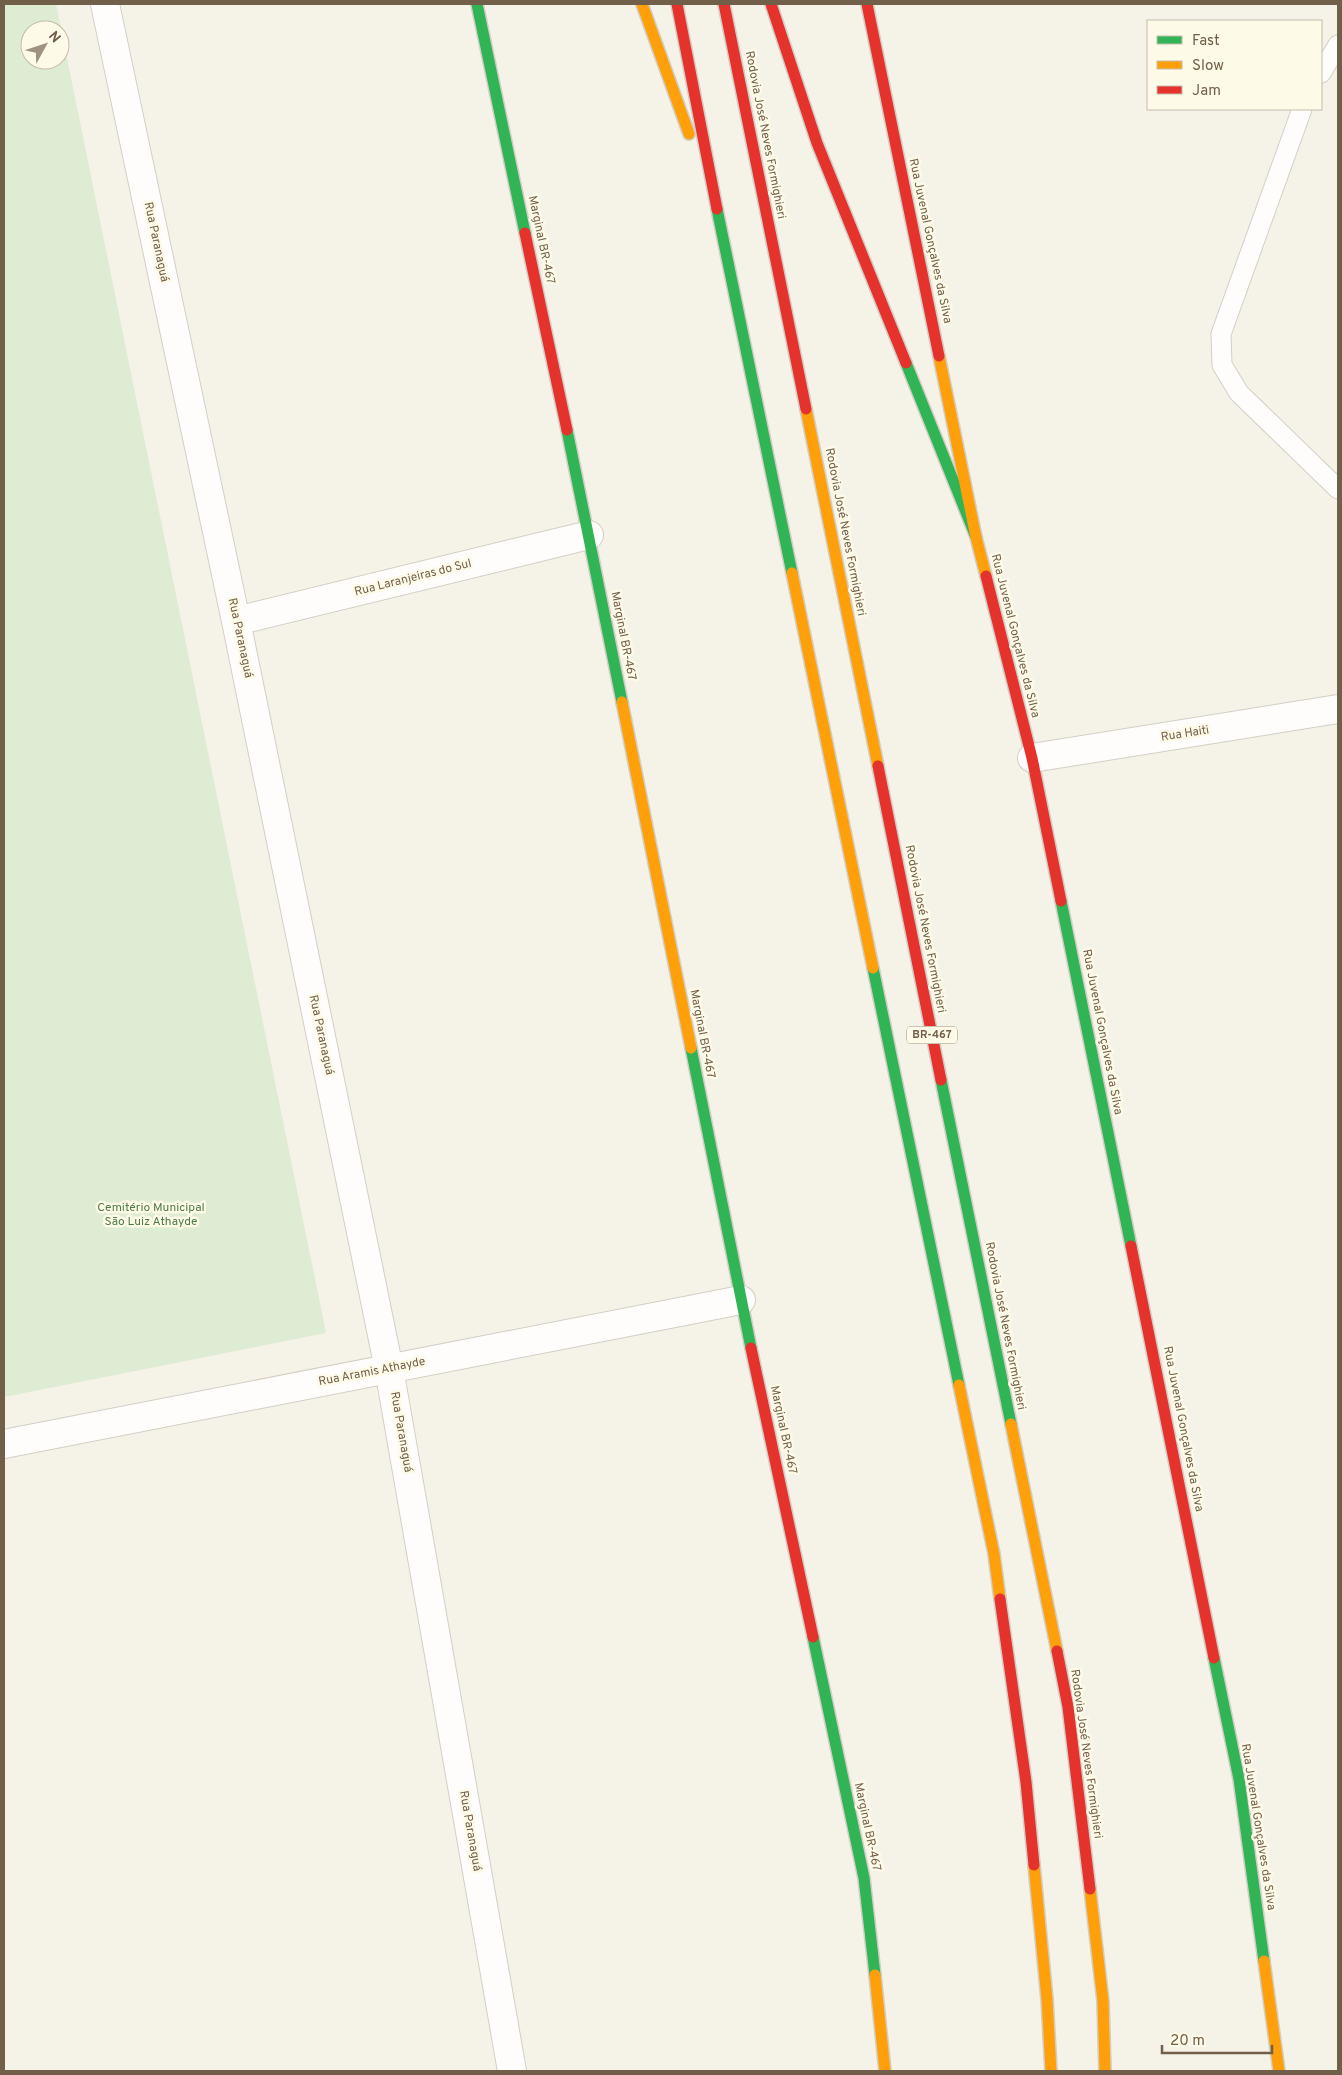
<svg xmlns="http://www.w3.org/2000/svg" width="1342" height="2075" font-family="Overpass,sans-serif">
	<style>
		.green { fill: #ddecd3; fill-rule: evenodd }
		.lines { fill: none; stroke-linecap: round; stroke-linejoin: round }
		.lane-casing { stroke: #d4cfc6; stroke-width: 21 }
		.street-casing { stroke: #d4cfc6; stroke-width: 30 }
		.fast-casing { stroke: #d3cec4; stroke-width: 14 }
		.slow-casing { stroke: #d3cec4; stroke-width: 14 }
		.jam-casing { stroke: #d3cec4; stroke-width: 14 }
		.lane { stroke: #fefdfc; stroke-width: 19 }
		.street { stroke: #fefdfc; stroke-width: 28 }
		.fast { stroke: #30b455; stroke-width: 11 }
		.slow { stroke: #ff9f0a; stroke-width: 11 }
		.jam { stroke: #e5322d; stroke-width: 11 }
		.labels { text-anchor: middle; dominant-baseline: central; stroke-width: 5; stroke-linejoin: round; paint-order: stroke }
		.shield { fill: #fefae8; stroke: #9c8e79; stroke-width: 1 }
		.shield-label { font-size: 11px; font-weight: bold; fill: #725f4a }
		.street-label { font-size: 12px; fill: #725f4a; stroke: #fefae8 }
		.park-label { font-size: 12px; fill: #4b7d45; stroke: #fefae8 }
	</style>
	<rect width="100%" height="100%" fill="#f5f2e8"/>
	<path class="green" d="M 4,4 L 56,4 L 326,1333 L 4,1397 ZM 30,30 L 60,30 L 60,60 L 30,60 Z"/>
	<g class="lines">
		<defs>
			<path id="lane" d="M 1321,73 L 1338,45
				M 1302,109 L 1221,334 L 1222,365 L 1239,393 L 1338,489"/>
			<path id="street" d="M 105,4 L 236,621 L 389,1369 L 512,2071
				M 236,621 L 589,535
				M 1032,758 L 1338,709
				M 4,1444 L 741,1300"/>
			<path id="fast" d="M 477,4 L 525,233
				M 717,209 L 792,573
				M 906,363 L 976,537
				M 567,430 L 622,702
				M 1061,901 L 1131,1246
				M 873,968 L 959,1385
				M 691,1048 L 751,1348
				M 941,1080 L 1011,1424
				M 813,1637 L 864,1878 L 875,1975
				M 1214,1658 L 1239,1779 L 1264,1961"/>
			<path id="slow" d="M 642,4 L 689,134
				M 939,356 L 976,537 L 986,576
				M 806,409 L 878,766
				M 792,573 L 873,968
				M 622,702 L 691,1048
				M 959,1385 L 994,1554 L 1000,1599
				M 1011,1424 L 1057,1651
				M 1034,1865 L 1047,1999 L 1051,2071
				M 1090,1889 L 1103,2001 L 1105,2071
				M 1264,1961 L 1279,2071
				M 875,1975 L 885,2071"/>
			<path id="jam" d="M 677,4 L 717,209
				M 724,4 L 806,409
				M 771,4 L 817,143 L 906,363
				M 867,4 L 939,356
				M 525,233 L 567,430
				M 986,576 L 1032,758 L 1061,901
				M 878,766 L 941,1080
				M 1131,1246 L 1214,1658
				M 751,1348 L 813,1637
				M 1000,1599 L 1026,1782 L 1034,1865
				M 1057,1651 L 1068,1707 L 1090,1889"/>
		</defs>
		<use href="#lane" class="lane-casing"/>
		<use href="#street" class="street-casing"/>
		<use href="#fast" class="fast-casing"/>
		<use href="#slow" class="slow-casing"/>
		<use href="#jam" class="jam-casing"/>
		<use href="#lane" class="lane"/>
		<use href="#street" class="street"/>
		<use href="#fast" class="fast"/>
		<use href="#slow" class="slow"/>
		<use href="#jam" class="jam"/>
	</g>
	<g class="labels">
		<rect class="shield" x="907" y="1026.5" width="50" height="17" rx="4"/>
		<g class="shield-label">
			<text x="932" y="1035">BR-467</text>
		</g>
		<g class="street-label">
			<text transform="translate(765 135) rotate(79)">Rodovia José Neves Formighieri</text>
			<text transform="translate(541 240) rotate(78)">Marginal BR-467</text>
			<text transform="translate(930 241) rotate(78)">Rua Juvenal Gonçalves da Silva</text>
			<text transform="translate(156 242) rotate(78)">Rua Paranaguá</text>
			<text transform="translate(845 532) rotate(79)">Rodovia José Neves Formighieri</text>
			<text transform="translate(413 578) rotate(-14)">Rua Laranjeiras do Sul</text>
			<text transform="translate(623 636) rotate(79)">Marginal BR-467</text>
			<text transform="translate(1015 636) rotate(76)">Rua Juvenal Gonçalves da Silva</text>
			<text transform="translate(240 638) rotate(78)">Rua Paranaguá</text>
			<text transform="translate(1185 734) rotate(-9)">Rua Haiti</text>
			<text transform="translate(925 929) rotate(79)">Rodovia José Neves Formighieri</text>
			<text transform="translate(1102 1032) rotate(79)">Rua Juvenal Gonçalves da Silva</text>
			<text transform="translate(702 1034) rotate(79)">Marginal BR-467</text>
			<text transform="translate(321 1035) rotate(78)">Rua Paranaguá</text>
			<text transform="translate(1005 1326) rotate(79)">Rodovia José Neves Formighieri</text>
			<text transform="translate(372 1372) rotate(-11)">Rua Aramis Athayde</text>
			<text transform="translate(1183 1429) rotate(79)">Rua Juvenal Gonçalves da Silva</text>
			<text transform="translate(783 1430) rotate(78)">Marginal BR-467</text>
			<text transform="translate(401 1432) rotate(80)">Rua Paranaguá</text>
			<text transform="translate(1086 1754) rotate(82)">Rodovia José Neves Formighieri</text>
			<text transform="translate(867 1827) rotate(78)">Marginal BR-467</text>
			<text transform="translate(1258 1827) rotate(81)">Rua Juvenal Gonçalves da Silva</text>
			<text transform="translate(470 1831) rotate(80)">Rua Paranaguá</text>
		</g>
		<g class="park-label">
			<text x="151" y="1208">Cemitério Municipal<tspan x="151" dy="14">São Luiz Athayde</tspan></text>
		</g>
	</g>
	<rect width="1342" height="2075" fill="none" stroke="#725f4a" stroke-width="10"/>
	<rect x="1147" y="20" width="175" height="90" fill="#fefae8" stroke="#c6bca9"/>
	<rect x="1157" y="36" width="25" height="8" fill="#30b455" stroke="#c6bca9"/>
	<text x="1192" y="45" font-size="15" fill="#725f4a">Fast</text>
	<rect x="1157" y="61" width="25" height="8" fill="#ff9f0a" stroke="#c6bca9"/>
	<text x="1192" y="70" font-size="15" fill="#725f4a">Slow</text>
	<rect x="1157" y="86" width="25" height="8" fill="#e5322d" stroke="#c6bca9"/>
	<text x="1192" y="95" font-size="15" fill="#725f4a">Jam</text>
	<g transform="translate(45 45) rotate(50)"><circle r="24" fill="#fefae8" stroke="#c6bca9"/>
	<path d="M0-4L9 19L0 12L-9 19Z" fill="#a09281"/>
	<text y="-8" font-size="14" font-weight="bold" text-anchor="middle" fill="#725f4a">N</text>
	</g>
	<path d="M1162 2045v8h110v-8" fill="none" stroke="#725f4a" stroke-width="2.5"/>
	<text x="1170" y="2045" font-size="15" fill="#725f4a" stroke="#fefae8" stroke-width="4" paint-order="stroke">20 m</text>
</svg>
